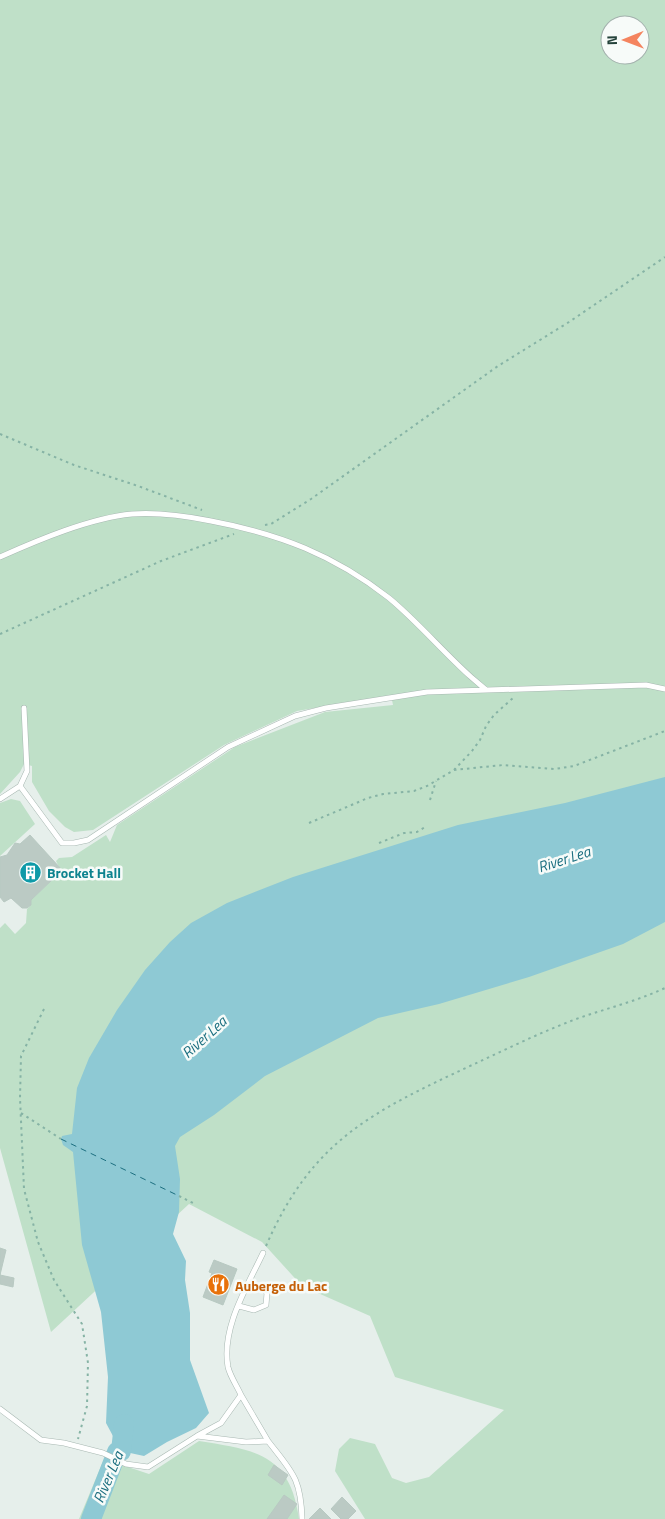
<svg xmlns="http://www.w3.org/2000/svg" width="665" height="1519" font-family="'Titillium Web',sans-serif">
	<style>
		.green { fill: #bfe0c8; fill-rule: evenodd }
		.water { fill: #8ec9d4 }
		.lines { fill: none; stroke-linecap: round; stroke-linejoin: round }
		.river { stroke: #8ec9d4; stroke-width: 20 }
		.ferry { stroke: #1c6f80; stroke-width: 1; stroke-dasharray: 6 5; stroke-linecap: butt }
		.building { fill: #bbcac4; stroke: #b8c9c2 }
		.service-casing { stroke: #a8b8b2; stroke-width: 6 }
		.path { stroke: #86b3a5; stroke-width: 2; stroke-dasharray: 2.5 4; stroke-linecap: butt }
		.service { stroke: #fff; stroke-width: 5 }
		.labels { text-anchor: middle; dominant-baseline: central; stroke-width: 5; stroke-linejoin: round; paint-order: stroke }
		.culture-label { font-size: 14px; font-weight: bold; fill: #0d838f; stroke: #f7fbf9; text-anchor: start }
		.food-label { font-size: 14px; font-weight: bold; fill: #c56008; stroke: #f7fbf9; text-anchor: start }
		.water-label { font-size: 15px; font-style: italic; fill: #1c6f80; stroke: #f7fbf9 }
	</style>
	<rect width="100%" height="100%" fill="#e6efeb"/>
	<path class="green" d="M 0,0 L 665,0 L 665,1519 L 365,1519 L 335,1471 L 339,1449 L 350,1438 L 375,1444 L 392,1478 L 406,1483 L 429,1477 L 504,1410 L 395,1377 L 370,1316 L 302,1286 L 262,1242 L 189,1204 L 51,1332 L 0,1148 L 0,928 L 5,923 L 15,934 L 26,923 L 27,909 L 31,905 L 31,900 L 54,878 L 59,879 L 63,875 L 56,861 L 59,858 L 72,857 L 106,835 L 110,842 L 117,825 L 235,747 L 325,712 L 393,705 L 391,695 L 297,711 L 224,745 L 93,830 L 74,832 L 65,827 L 49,811 L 32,782 L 32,766 L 24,764 L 20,772 L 0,794 ZM 610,25 L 640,25 L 640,55 L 610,55 Z
		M 11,799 L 20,801 L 35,824 L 0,856 L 0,803 Z
		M 199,1441 C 255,1450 290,1453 299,1519 L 79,1519 L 104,1459 L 149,1474 Z"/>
	<path class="water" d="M 665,777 L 665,922 L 623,944 L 529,977 L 439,1004 L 378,1018 L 265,1076 L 214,1115 L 180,1137 L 175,1146 L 180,1179 L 179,1212 L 173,1234 L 186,1261 L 185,1280 L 190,1313 L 190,1360 L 209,1413 L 196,1428 L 167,1442 L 144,1456 L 121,1451 L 106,1423 L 108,1377 L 101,1312 L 82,1245 L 73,1152 L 63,1145 L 61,1139 L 62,1136 L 72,1134 L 77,1088 L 89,1058 L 117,1010 L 145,970 L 170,942 L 191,923 L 227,903 L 293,877 L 458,825 L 565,803 Z"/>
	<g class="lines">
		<path class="river" d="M 91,1519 L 117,1452 L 121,1451 L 124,1424"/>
		<path class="ferry" d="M 61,1139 L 179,1196"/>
	</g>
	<path class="building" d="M 30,835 L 62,870 L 63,875 L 59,879 L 54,878 L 31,900 L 31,905 L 27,908 L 22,908 L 11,898 L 4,902 L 0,897 L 0,857 L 7,855 L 15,843 L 20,844 Z
		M 0,1248 L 6,1250 L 0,1275 L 14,1278 L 13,1287 L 0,1284 Z
		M 214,1260 L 237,1269 L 223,1305 L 203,1297 L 212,1273 L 209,1272 Z
		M 274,1465 L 288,1475 L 282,1485 L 268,1475 Z
		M 284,1495 L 297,1504 L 287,1519 L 267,1519 Z
		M 342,1497 L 356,1511 L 348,1519 L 341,1519 L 331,1509 Z
		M 320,1508 L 331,1519 L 309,1519 Z"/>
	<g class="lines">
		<defs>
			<path id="service" d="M 0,557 C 38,540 90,518 132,514 C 159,512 186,516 211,521 C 280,534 334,555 389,598 C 418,622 443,652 471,677 L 485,689
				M 20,786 L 27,771 L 24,708
				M 0,799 L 20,786 L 62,843 L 74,843 L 88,840 L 228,747 L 295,716 L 326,708 L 427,692 L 646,685 L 665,689
				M 239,1306 L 254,1310 L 266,1305 L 267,1293 C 261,1285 257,1285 247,1286
				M 241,1395 C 237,1386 230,1376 228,1367 C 221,1328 247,1287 263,1253
				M 0,1409 L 41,1440 L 64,1443 L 103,1453 L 126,1464 L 148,1467 L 197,1436 L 246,1442 L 268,1441 C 292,1472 301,1478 302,1519
				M 197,1436 L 221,1423 L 241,1395 L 268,1441"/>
		</defs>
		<use href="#service" class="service-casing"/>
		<path class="path" d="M 0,434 L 74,465 L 138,486 L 202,510
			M 265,525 L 271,524 L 311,499 L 498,366 L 569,322 L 665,257
			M 0,634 L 161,561 L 234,534
			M 454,770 L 503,765 L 555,769 L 574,766 L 665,731
			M 430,800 L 436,781
			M 309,823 L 368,798 L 383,794 L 414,791 L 427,786 L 454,770 L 472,751 L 480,740 L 486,726 L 494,715 L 513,698
			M 379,843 L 404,833 L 417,832 L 425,827
			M 44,1009 L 21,1056 L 20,1098 L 24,1189 L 38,1242 L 54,1280 L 82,1324 L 88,1363 L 87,1406 L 78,1439
			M 21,1113 L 61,1139
			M 179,1196 L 195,1204
			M 266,1246 C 312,1140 372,1112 472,1065 C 507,1049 543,1031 579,1018 C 608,1008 637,1001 665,988"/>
		<use href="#service" class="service"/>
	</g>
	<defs>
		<symbol id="building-disc" viewBox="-11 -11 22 22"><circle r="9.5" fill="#0f9aa8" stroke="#f7fbf9"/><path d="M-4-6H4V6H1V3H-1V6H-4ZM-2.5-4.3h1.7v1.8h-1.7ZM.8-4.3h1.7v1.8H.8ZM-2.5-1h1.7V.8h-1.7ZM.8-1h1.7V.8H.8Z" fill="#fff"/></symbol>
		<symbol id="restaurant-disc" viewBox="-11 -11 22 22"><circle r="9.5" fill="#e8710a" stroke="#f7fbf9"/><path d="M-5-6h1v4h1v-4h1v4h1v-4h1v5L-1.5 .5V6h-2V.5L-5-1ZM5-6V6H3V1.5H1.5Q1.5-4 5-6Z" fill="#fff"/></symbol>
	</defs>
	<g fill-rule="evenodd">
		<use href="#building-disc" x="18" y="860" width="25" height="25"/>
		<use href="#restaurant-disc" x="206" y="1272" width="25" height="25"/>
	</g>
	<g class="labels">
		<g class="culture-label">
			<text x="47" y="872">Brocket Hall</text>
		</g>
		<g class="food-label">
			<text x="235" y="1285">Auberge du Lac</text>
		</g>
		<g class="water-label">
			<text transform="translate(564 859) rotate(-18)">River Lea</text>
			<text transform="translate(204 1037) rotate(-42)">River Lea</text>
			<text transform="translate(108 1477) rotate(-67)">River Lea</text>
		</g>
	</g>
	<g transform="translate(625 40) rotate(269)"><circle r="24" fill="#f7fbf9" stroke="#a3b1ad"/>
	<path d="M0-4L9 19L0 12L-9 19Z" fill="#f4845f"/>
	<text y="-8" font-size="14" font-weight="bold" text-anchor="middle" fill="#24423a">N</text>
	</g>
</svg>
